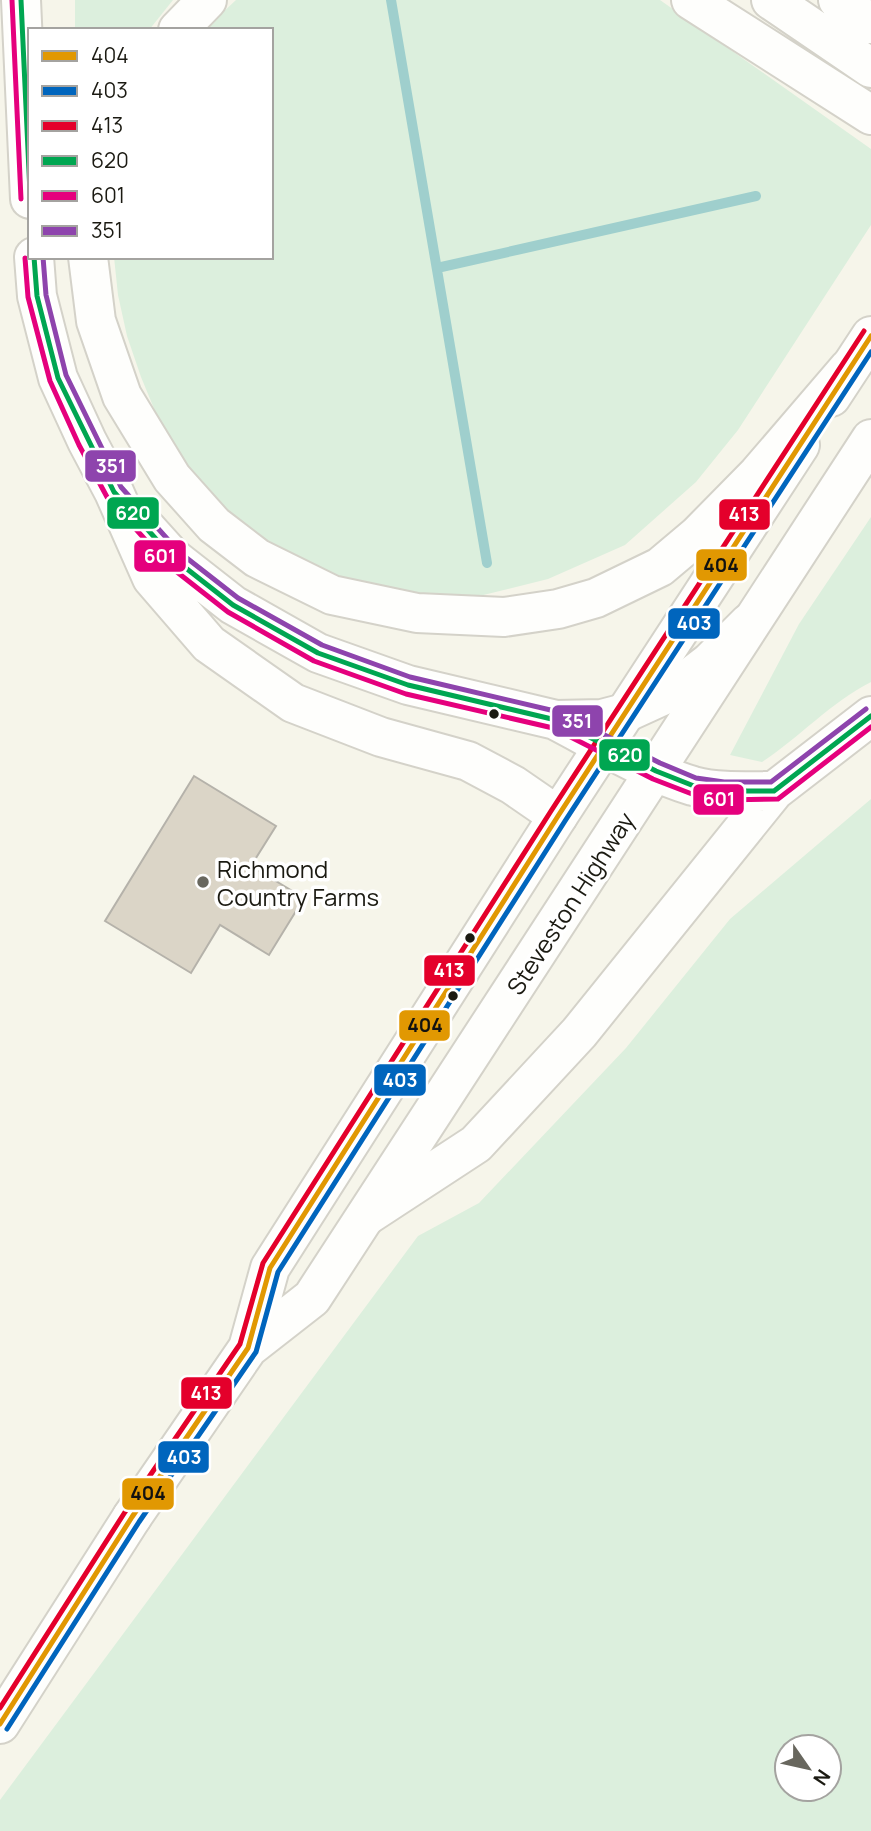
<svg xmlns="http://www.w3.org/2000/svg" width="871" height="1831" font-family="Manrope,sans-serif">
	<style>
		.green { fill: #dcefdd; fill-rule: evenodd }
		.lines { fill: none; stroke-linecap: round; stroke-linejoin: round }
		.stream { stroke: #9fcfcd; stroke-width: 10 }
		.building { fill: #dbd5c7; stroke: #b5b2aa; stroke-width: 2 }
		.tertiary-casing { stroke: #d4d2c9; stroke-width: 42 }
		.secondary-casing { stroke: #d4d2c9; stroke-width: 42 }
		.motorway-casing { stroke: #d4d2c9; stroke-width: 42 }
		.tertiary { stroke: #fefefc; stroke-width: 38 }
		.secondary { stroke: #fefefc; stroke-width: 38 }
		.motorway { stroke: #fefefc; stroke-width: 38 }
		.bus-1-casing { stroke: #fff; stroke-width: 10 }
		.bus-2-casing { stroke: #fff; stroke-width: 10 }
		.bus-3-casing { stroke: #fff; stroke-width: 10 }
		.bus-4-casing { stroke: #fff; stroke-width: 10 }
		.bus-5-casing { stroke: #fff; stroke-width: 10 }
		.bus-6-casing { stroke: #fff; stroke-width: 10 }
		.bus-1 { stroke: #e19802; stroke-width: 5 }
		.bus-2 { stroke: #0065bd; stroke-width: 5 }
		.bus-3 { stroke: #e4002b; stroke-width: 5 }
		.bus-4 { stroke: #00a651; stroke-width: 5 }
		.bus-5 { stroke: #e5007d; stroke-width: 5 }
		.bus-6 { stroke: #8e44ad; stroke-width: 5 }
		.bus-dot { fill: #1b1a12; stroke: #fff; stroke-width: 2.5 }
		.poi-dot { fill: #68675e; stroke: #fff; stroke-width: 2.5 }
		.labels { text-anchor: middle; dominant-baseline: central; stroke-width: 7; stroke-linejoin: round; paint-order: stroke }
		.poi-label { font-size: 24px; fill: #1b1a12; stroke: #fff; text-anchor: start }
		.street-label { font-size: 24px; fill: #1b1a12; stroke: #fff }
		.line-badge { stroke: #fff; stroke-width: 2.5 }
		.badge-label { font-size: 19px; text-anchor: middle; font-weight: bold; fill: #fff }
		.pale-badge-label { font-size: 19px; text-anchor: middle; font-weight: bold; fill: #111 }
	</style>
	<rect width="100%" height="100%" fill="#f6f5ea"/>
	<path class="green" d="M 75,0 L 173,0 L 149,30 L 75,30 Z
		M 236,0 L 660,0 L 871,149 L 871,225 L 738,430 L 696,482 L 625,545 L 548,579 L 467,599 L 358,588 L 308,566 L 260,538 L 211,499 L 175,449 L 155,411 L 141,377 L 127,336 L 118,295 L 114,257 L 271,257 L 271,30 L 204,30 Z
		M 871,517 L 871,682 C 831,702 800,737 762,762 L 730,755 L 799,624 Z
		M 871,799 L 871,1831 L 0,1831 L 0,1800 L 418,1236 L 479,1203 L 626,1048 L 730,919 ZM 829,1747 L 829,1789 L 787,1789 L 787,1747 Z"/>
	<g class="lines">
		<path class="stream" d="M 391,0 L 487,563
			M 437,268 L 756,196"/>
	</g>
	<path class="building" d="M 194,776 L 276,826 L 251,866 L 304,898 L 269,955 L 220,925 L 191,973 L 105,921 Z"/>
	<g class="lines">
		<defs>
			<path id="tertiary" d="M 0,1724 L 132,1517"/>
			<path id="secondary" d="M 831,397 L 871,336
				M 248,1348 L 270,1268 L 558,816 L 800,445
				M 132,1517 L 248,1348 L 312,1298 L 871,439"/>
			<path id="motorway" d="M 21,0 L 30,199
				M 691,0 L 871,115
				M 771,0 L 871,68
				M 838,0 L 871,24
				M 178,30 L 207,0
				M 34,257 L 37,296 L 58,378 L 87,441 L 114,492 L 152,578 L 209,644 L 293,703 L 381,737 L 468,761 L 513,785 L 558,816
				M 88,257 L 96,321 L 122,396 L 172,478 L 214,525 L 257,558 L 332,595 L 417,613 L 504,617 L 558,609 L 596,598 L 660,567 L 698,535 L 758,474 L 849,368
				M 136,517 L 173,558 L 233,605 L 318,653 L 408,685 L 556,720 L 602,719 L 625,713 L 671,692 L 710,662 L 749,623
				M 557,721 C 601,744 646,772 693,786 C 719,793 747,791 774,791
				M 366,1216 L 476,1144 L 579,1033 L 774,791 L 871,716"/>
		</defs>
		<use href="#tertiary" class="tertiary-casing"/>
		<use href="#secondary" class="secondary-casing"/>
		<use href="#motorway" class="motorway-casing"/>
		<use href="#tertiary" class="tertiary"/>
		<use href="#secondary" class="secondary"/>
		<use href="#motorway" class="motorway"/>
		<defs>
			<path id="bus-1" d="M 0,1724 L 132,1517 L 248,1348 L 270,1268 L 558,816 L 871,336"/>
			<path id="bus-2" d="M 7,1729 L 139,1522 L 256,1352 L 278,1272 L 565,821 L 871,352"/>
			<path id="bus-3" d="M 0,1708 L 125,1512 L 240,1344 L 263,1263 L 551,811 L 864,331"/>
			<path id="bus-4" d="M 21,0 L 30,193
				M 34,257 L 37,296 L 58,378 L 114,492 L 173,558 L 233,605 L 318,653 L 408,685 L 556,720 L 656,771 L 694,786 L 723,791 L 774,791 L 871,716"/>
			<path id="bus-5" d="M 12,0 L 21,199
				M 25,258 L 28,297 L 50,381 L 79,445 L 107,497 L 168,565 L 228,612 L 314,661 L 406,694 L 553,728 L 653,779 L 692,794 L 722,800 L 778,799 L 871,727"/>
			<path id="bus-6" d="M 43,257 L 46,295 L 66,375 L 121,487 L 179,552 L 238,598 L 322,645 L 410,677 L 559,712 L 660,763 L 696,778 L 724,782 L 771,782 L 866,709"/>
		</defs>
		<use href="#bus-1" class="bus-1-casing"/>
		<use href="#bus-2" class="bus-2-casing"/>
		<use href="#bus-3" class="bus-3-casing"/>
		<use href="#bus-4" class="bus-4-casing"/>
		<use href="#bus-5" class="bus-5-casing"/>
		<use href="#bus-6" class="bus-6-casing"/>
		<use href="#bus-1" class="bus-1"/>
		<use href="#bus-2" class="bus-2"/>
		<use href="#bus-3" class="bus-3"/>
		<use href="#bus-4" class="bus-4"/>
		<use href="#bus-5" class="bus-5"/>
		<use href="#bus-6" class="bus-6"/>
	</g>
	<g class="bus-dot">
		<circle cx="494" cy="714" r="6"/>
		<circle cx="470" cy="938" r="6"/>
		<circle cx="453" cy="996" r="6"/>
	</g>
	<circle class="poi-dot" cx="203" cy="882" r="7"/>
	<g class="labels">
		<g class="poi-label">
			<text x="217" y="868">Richmond<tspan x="217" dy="28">Country Farms</tspan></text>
		</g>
		<g class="street-label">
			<text transform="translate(570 903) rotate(-57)">Steveston Highway</text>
		</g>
	</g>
	<g class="line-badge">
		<rect x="84" y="449" width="53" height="34" rx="7" fill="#8e44ad"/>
		<rect x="106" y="496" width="54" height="34" rx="7" fill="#00a651"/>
		<rect x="718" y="498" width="53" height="33" rx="7" fill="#e4002b"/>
		<rect x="133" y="539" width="54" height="34" rx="7" fill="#e5007d"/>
		<rect x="695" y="548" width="53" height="34" rx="7" fill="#e19802"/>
		<rect x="667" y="607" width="54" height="33" rx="7" fill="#0065bd"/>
		<rect x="551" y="704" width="53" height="34" rx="7" fill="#8e44ad"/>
		<rect x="598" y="738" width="53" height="34" rx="7" fill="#00a651"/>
		<rect x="692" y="783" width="53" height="33" rx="7" fill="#e5007d"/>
		<rect x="423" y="954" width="53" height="33" rx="7" fill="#e4002b"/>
		<rect x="398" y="1009" width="53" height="33" rx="7" fill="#e19802"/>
		<rect x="373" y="1063" width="54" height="34" rx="7" fill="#0065bd"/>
		<rect x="180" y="1376" width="53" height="34" rx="7" fill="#e4002b"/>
		<rect x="157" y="1440" width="53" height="34" rx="7" fill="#0065bd"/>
		<rect x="121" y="1477" width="54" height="34" rx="7" fill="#e19802"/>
	</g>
	<g class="badge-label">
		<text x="111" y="473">351</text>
		<text x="133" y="520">620</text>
		<text x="744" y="521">413</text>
		<text x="160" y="563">601</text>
		<text x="694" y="630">403</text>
		<text x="577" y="728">351</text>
		<text x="625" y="762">620</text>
		<text x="719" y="806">601</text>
		<text x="449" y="977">413</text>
		<text x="400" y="1087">403</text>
		<text x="206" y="1400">413</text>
		<text x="184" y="1464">403</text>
	</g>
	<g class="pale-badge-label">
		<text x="721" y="572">404</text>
		<text x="425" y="1032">404</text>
		<text x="148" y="1500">404</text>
	</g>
	<rect x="28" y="28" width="245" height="231" fill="#ffffff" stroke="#a4a3a0" stroke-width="2"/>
	<rect x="42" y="51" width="35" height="10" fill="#e19802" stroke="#a4a3a0" stroke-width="2"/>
	<text x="91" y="63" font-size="21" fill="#1b1a12">404</text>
	<rect x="42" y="86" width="35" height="10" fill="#0065bd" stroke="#a4a3a0" stroke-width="2"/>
	<text x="91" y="98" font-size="21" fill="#1b1a12">403</text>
	<rect x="42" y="121" width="35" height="10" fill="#e4002b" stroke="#a4a3a0" stroke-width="2"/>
	<text x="91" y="133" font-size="21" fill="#1b1a12">413</text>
	<rect x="42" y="156" width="35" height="10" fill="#00a651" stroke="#a4a3a0" stroke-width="2"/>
	<text x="91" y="168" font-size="21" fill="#1b1a12">620</text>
	<rect x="42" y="191" width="35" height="10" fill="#e5007d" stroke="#a4a3a0" stroke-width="2"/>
	<text x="91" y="203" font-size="21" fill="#1b1a12">601</text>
	<rect x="42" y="226" width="35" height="10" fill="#8e44ad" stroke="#a4a3a0" stroke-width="2"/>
	<text x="91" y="238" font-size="21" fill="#1b1a12">351</text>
	<g transform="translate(808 1768) rotate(124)"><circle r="33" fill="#ffffff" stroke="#a4a3a0" stroke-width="2"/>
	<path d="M0-5L12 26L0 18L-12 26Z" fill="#68675e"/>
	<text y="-10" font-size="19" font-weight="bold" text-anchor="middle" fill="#1b1a12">N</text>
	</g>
</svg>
